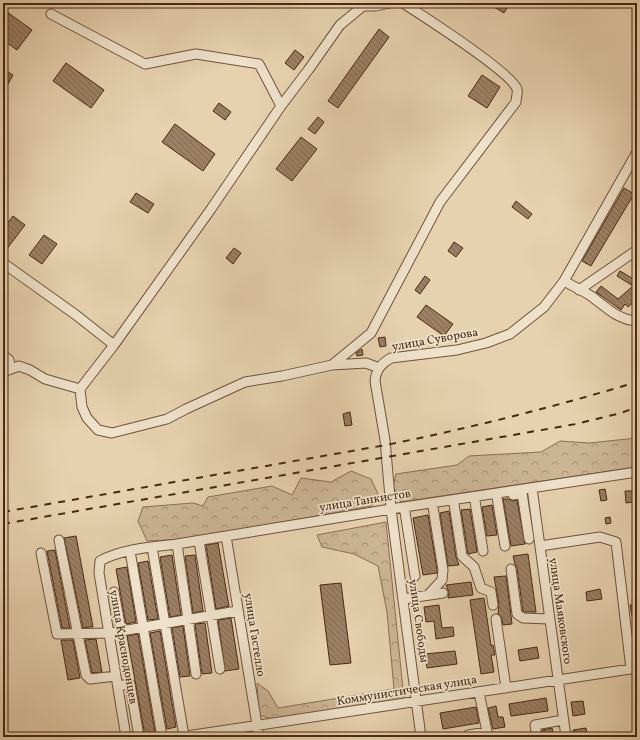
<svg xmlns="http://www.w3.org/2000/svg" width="640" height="740" font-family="Vollkorn,serif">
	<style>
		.forest { fill: url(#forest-crowns); stroke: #8b6e55 }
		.building { fill: url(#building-back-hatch); stroke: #4a2815 }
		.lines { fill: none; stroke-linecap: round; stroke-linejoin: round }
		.minor-casing { stroke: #71523c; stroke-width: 11 }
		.minor { stroke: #efe2cb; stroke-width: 9 }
		.rail { stroke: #4a2815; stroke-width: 2; stroke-dasharray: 7 7; stroke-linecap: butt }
		.labels { text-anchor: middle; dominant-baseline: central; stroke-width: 3.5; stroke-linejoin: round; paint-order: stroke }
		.street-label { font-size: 12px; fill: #4a2815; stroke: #efe2cb }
	</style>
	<defs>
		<pattern id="forest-crowns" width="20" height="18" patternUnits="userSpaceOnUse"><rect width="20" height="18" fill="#ccb595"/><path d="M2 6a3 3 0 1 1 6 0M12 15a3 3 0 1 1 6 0" fill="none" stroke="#a89378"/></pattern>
		<pattern id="building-back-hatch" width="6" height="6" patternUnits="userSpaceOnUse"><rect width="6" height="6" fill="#9c8065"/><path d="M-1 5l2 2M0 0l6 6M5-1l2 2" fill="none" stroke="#816952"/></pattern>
	</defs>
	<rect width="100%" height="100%" fill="#e7d2af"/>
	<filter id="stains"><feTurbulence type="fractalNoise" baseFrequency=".005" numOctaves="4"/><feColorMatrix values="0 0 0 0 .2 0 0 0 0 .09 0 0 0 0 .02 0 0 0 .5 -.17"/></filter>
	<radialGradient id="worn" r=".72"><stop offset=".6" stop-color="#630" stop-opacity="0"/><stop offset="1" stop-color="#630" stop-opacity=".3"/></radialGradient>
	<path class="forest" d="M 637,438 L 637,467 L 401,502 L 393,486 L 396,474 L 457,465 L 469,456 L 541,452 L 560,441 L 589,443 Z
		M 351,471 L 371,479 L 378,494 L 372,506 L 188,539 L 147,541 L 138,521 L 143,507 L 193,503 L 203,506 L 208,497 L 272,486 L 292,495 L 301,478 L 331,482 Z
		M 386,522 L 404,699 L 272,719 L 259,715 L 257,683 L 268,691 L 278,708 L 394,689 L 387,612 L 378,566 L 354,554 L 322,547 L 317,535 Z"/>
	<path class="building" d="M 496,3 L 510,3 L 504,13 L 494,7 Z
		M 3,9 L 32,30 L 17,50 L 3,40 Z
		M 379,29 L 389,37 L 338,108 L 328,101 Z
		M 295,50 L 304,57 L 294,70 L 285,63 Z
		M 66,63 L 104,90 L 91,108 L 53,81 Z
		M 3,69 L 13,75 L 3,93 Z
		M 482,75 L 500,87 L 487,108 L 468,96 Z
		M 219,103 L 231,112 L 225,120 L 213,111 Z
		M 318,117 L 324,122 L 315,134 L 308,129 Z
		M 175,124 L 215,154 L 203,171 L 162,142 Z
		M 301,137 L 317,149 L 292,181 L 276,169 Z
		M 624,188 L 634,194 L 591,266 L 582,261 Z
		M 136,193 L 154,204 L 148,213 L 130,202 Z
		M 516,201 L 532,214 L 528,219 L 512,207 Z
		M 13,216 L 25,225 L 3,254 L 3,229 Z
		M 44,235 L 57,244 L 42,264 L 29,255 Z
		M 454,242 L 463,248 L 456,257 L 448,251 Z
		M 234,248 L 241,253 L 233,264 L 226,258 Z
		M 620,271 L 637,281 L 637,299 L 628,307 L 625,304 L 621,310 L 596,292 L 601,286 L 618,299 L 633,286 L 617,276 Z
		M 425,276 L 430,280 L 420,294 L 415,290 Z
		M 426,305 L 453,324 L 444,336 L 417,317 Z
		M 385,337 L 386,346 L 380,347 L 378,338 Z
		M 362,349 L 363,355 L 357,356 L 356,353 Z
		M 350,412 L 352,425 L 345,426 L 343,414 Z
		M 605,489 L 607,500 L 601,501 L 599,490 Z
		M 625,491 L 633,491 L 634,502 L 626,503 Z
		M 503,499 L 508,499 L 512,501 L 517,500 L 525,544 L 511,546 Z
		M 492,505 L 497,535 L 487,536 L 482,507 Z
		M 470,509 L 477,552 L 468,554 L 461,510 Z
		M 449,511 L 456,557 L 459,565 L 448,566 L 440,513 Z
		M 428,515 L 437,570 L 437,573 L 423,575 L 413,518 Z
		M 610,517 L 611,523 L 606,524 L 605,518 Z
		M 76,536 L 93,627 L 90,627 L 83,628 L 64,538 Z
		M 218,543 L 229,606 L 216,609 L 206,545 Z
		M 55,550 L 70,628 L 62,628 L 47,551 Z
		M 528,554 L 536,612 L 525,612 L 523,611 L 517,568 L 515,564 L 513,556 Z
		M 172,555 L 181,615 L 170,617 L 160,557 Z
		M 195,555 L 203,611 L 193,613 L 185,556 Z
		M 148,561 L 158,619 L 148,620 L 138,563 Z
		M 127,567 L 136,622 L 126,624 L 116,569 Z
		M 506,576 L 512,624 L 503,625 L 502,618 L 498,614 L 499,604 L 494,577 Z
		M 471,582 L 473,595 L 448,598 L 449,592 L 446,585 Z
		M 341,583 L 351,663 L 330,665 L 320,585 Z
		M 600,589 L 602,599 L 587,601 L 586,592 Z
		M 484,598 L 491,645 L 493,645 L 495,655 L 491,655 L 494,672 L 481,674 L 470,600 Z
		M 637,604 L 637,615 L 632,616 L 630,605 Z
		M 439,605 L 442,628 L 453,627 L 454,636 L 436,639 L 434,621 L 426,622 L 424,607 Z
		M 231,618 L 239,669 L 225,671 L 218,620 Z
		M 205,623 L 212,673 L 202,674 L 195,624 Z
		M 183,626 L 190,676 L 180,677 L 172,628 Z
		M 160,631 L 176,727 L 167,729 L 150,633 Z
		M 138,634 L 155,732 L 143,734 L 144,730 L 127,636 Z
		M 96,639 L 102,672 L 92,673 L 85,640 Z
		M 61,640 L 73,640 L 80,678 L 68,680 Z
		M 537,647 L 539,658 L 520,661 L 518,650 Z
		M 455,651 L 457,664 L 427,668 L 425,654 Z
		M 546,698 L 548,711 L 511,716 L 509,704 Z
		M 583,701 L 585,714 L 573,716 L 571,702 Z
		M 496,706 L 498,717 L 503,717 L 505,727 L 493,729 L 488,708 Z
		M 476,707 L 479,723 L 443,729 L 440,713 Z
		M 552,728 L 554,737 L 543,737 L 542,730 Z
		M 586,728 L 587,737 L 574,737 L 573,730 Z"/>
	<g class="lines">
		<defs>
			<path id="minor" d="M 51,14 L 145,64 L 196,54 L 259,64 L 281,106
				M 3,263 L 76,315 L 114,345
				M 564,281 C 573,286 583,291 591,296 C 606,307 618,320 637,321
				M 579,290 L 637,250
				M 3,355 L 9,360 L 11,369
				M 332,365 L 371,333 L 440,202 L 516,102 C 516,98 518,93 517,89 C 511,72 423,16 403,3
				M 379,368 L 366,363 L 332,365 L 282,376 L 245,382 L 186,409 L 167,419 L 112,433 L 98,430 L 87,418 L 82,407 L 80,389 L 114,345 L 211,209 L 281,106 L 309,69 L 340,25 L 363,6 L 376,6 L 389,3
				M 3,372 L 19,366 L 30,370 L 45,379 L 80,389
				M 532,488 L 566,737
				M 513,495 L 522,493 L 529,539
				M 497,497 L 505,546
				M 475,501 L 483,551
				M 454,504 L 462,556 L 474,567 L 481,588 L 491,592 L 493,605
				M 405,512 L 415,576
				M 226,536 L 259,737
				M 59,540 L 86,675 L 90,679 L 116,676
				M 199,541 L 220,669
				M 177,544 L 196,674
				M 540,546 L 600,537 L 616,542 L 631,669
				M 152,547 L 184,736
				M 130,551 L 162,737
				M 41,553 L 57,634 L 110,633 L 237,611
				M 511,569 L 517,614 L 523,618 L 549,619
				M 114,592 L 121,630
				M 428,595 L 442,580 L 443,570 L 433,507
				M 403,599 L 443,593
				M 496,619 L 506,688
				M 118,686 L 130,684 L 138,731
				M 126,737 L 99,573 L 100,561 C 122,549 151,547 177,544 L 391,509 L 637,472
				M 180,737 L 637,668
				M 421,737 L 391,509 L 385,440 L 375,381 C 376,369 382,363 391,358 L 457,350 L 486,343 L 510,334 L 544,307 L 564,281 L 637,152
				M 467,737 L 468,735 L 487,732 L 479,692
				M 537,737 L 535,725 L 563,720"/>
		</defs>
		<use href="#minor" class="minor-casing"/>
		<use href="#minor" class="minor"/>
		<path class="rail" d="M 3,512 L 386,445 C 470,428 554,407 637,382
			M 3,524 L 576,424 L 621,413 L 637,407"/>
	</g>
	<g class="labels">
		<g class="street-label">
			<text transform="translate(435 340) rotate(-10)">улица Суворова</text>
			<text transform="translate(365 501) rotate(-9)">улица Танкистов</text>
			<text transform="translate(560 611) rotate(82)">улица Маяковского</text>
			<text transform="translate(418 621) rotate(82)">улица Свободы</text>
			<text transform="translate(254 635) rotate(81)">улица Гастелло</text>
			<text transform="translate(123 647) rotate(80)">улица Краснодонцев</text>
			<text transform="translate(407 691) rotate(-9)">Коммунистическая улица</text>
		</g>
	</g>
	<rect width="640" height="740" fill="none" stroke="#e7d2af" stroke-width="16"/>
	<rect x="4" y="4" width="632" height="732" fill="none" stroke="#4a2815" stroke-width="2"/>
	<rect x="8" y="8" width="624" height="724" fill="none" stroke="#4a2815"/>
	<rect width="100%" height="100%" filter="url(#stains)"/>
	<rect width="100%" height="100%" fill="url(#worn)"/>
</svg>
